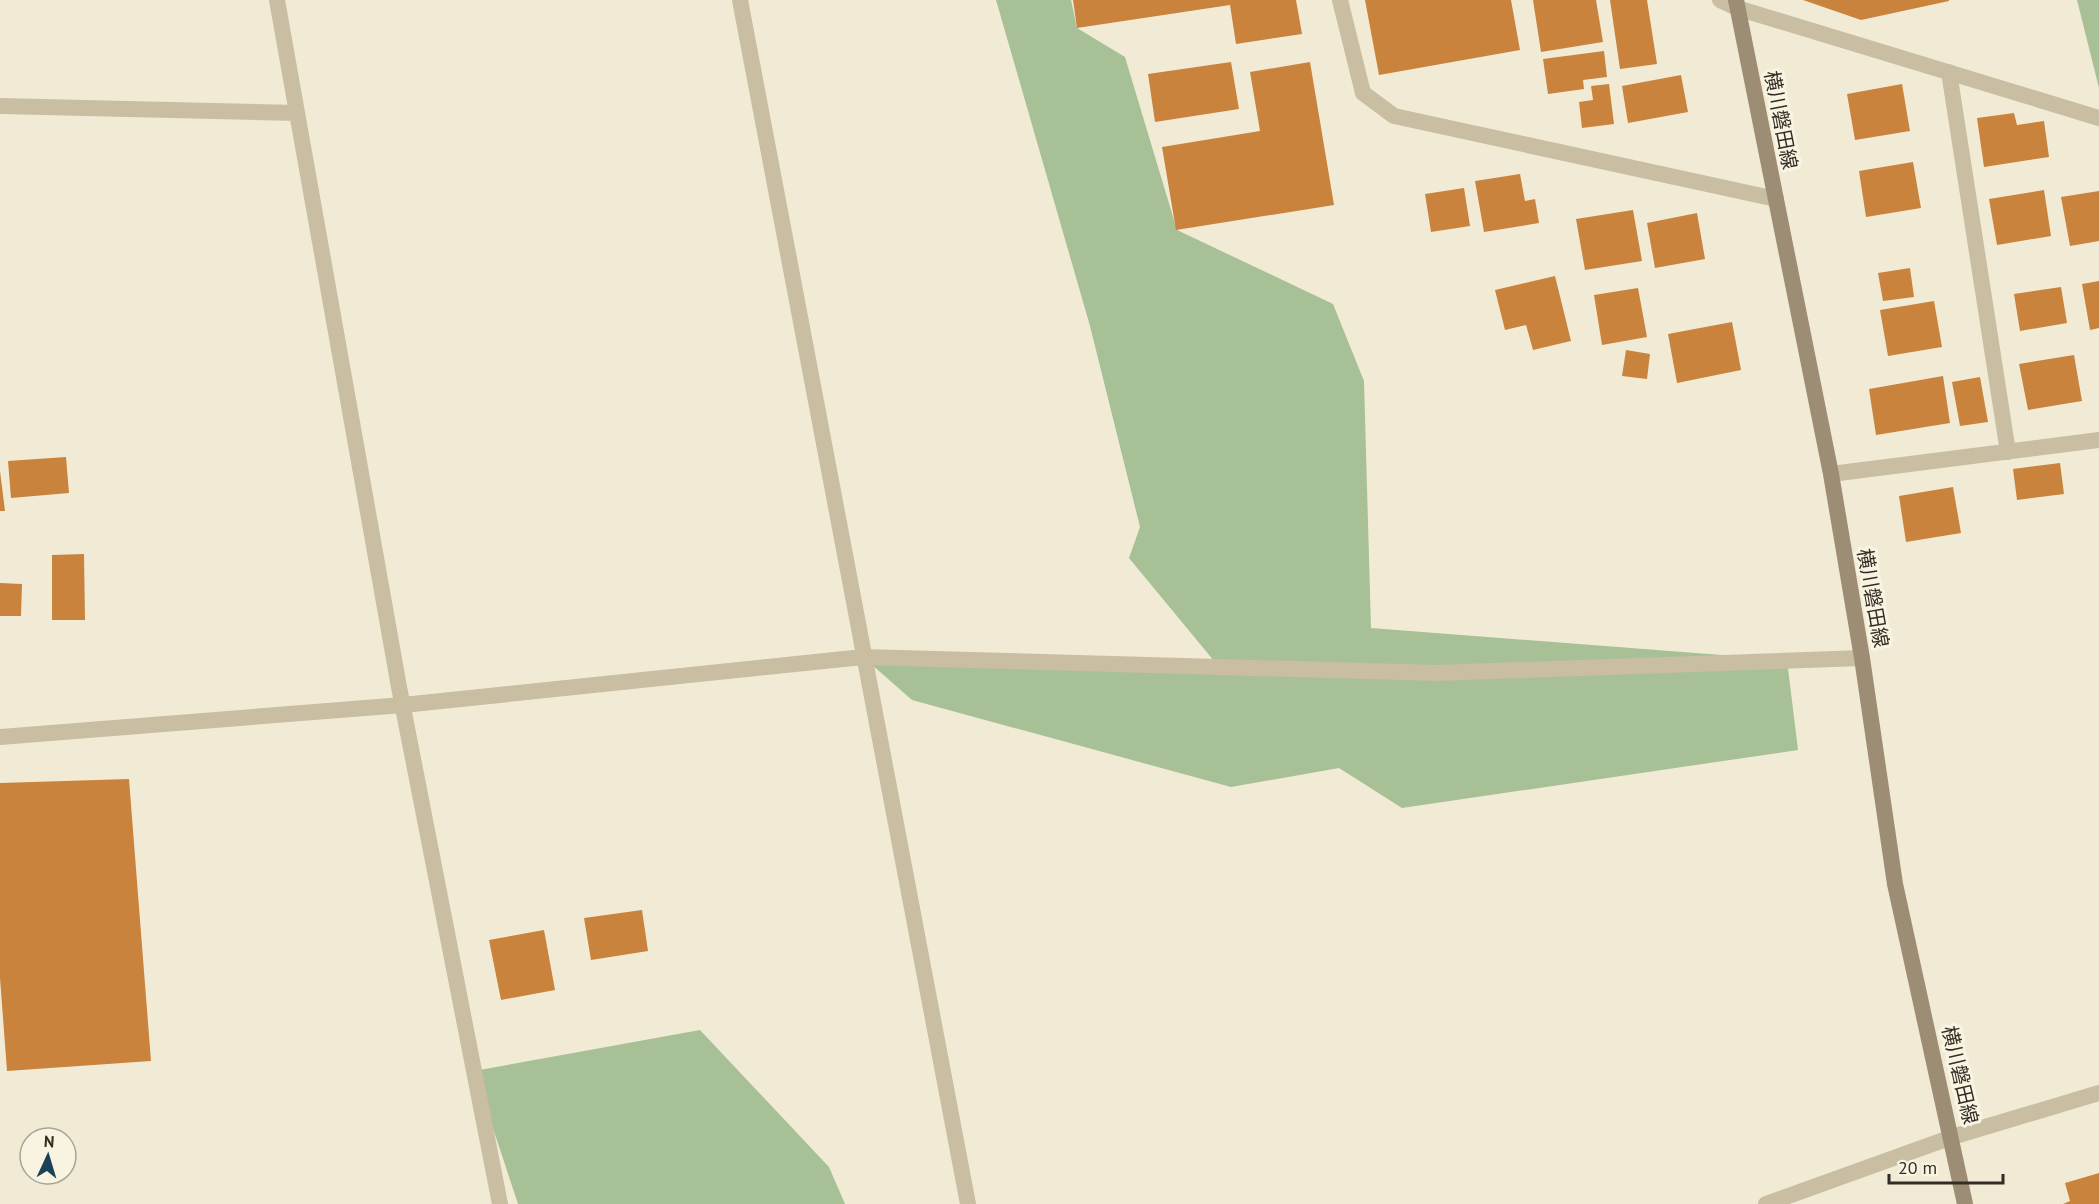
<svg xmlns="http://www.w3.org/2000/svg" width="2099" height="1204" font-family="'PT Sans','Noto Sans JP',sans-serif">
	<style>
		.green { fill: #a7c096 }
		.building { fill: #c9833c }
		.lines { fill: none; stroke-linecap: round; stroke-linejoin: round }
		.service { stroke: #c9bea2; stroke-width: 16 }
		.minor { stroke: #c9bea2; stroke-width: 16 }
		.tertiary { stroke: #c9bea2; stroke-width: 16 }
		.secondary { stroke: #9d8d74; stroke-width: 16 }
		.labels { text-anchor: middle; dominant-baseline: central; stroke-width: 6; stroke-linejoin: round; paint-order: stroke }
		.street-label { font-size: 20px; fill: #342d25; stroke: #f9f4e2 }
	</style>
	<rect width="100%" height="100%" fill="#f1ebd6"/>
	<path class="green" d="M 996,0 L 1071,0 L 1077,28 L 1125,57 L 1177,230 L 1333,304 L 1364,381 L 1371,628 L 1787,660 L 1798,750 L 1402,808 L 1339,768 L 1231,787 L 912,700 L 863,657 L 1219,667 L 1129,558 L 1140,527 L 1090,326 Z
		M 2077,0 L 2099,0 L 2099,88 Z
		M 700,1030 L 829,1167 L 845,1204 L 518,1204 L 474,1071 Z"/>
	<path class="building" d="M 1073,0 L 1296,0 L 1302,34 L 1236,44 L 1230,5 L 1077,28 Z
		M 1365,0 L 1511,0 L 1520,50 L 1379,75 Z
		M 1533,0 L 1596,0 L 1603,42 L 1541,52 Z
		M 1610,0 L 1647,0 L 1657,64 L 1620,69 Z
		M 1803,0 L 1949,0 L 1949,1 L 1861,20 Z
		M 1604,51 L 1607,77 L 1583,80 L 1584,89 L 1548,94 L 1543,59 Z
		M 1231,62 L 1239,109 L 1155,122 L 1148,74 Z
		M 1310,62 L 1334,205 L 1176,230 L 1162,147 L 1260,131 L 1250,72 Z
		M 1681,75 L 1688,112 L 1628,123 L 1622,86 Z
		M 1609,84 L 1614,124 L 1582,128 L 1579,102 L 1593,100 L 1591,86 Z
		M 1902,84 L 1910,131 L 1855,140 L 1847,94 Z
		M 2014,113 L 2017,125 L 2044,121 L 2049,157 L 1984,167 L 1977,118 Z
		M 1913,162 L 1921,208 L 1866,217 L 1859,171 Z
		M 1520,174 L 1525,201 L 1535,199 L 1539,223 L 1484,232 L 1475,181 Z
		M 1464,188 L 1470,226 L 1431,232 L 1425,194 Z
		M 2044,190 L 2051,236 L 1997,245 L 1989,199 Z
		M 2099,191 L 2099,241 L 2070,246 L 2061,197 Z
		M 1633,210 L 1642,261 L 1585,270 L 1576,219 Z
		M 1697,213 L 1705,259 L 1655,268 L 1647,223 Z
		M 1910,268 L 1914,297 L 1883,301 L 1878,273 Z
		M 1555,276 L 1571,341 L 1533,350 L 1526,325 L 1505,330 L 1495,290 Z
		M 2099,281 L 2099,328 L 2090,330 L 2082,284 Z
		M 2061,287 L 2067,323 L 2020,331 L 2014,294 Z
		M 1638,288 L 1647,337 L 1602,345 L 1594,295 Z
		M 1934,301 L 1942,347 L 1888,356 L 1880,310 Z
		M 1732,322 L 1741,370 L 1677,383 L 1668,334 Z
		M 1626,350 L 1650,354 L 1647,379 L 1622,376 Z
		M 2074,355 L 2082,401 L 2028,410 L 2019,364 Z
		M 1943,376 L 1950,423 L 1876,435 L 1869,389 Z
		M 1980,377 L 1988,422 L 1960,426 L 1952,382 Z
		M 66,457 L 69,493 L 11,498 L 8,461 Z
		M 2060,463 L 2064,494 L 2017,500 L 2013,469 Z
		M 0,471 L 5,511 L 0,511 Z
		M 1953,487 L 1961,533 L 1906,542 L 1899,496 Z
		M 84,554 L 85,620 L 52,620 L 52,555 Z
		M 0,583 L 22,584 L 21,616 L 0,616 Z
		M 129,779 L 151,1061 L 7,1071 L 0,978 L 0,783 Z
		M 642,910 L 648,951 L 591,960 L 584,918 Z
		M 544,930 L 555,990 L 501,1000 L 489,940 Z
		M 2099,1173 L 2099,1204 L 2063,1204 L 2070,1201 L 2065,1183 Z"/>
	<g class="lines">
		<path class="service" d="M 1340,0 L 1363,93 L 1394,116 L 1776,199"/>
		<path class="minor" d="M 277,0 L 399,687 L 500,1204
			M 740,0 L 968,1204
			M 1720,0 L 1737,8 L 2099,118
			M 1949,72 L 2008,452
			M 0,106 L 297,113
			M 1831,474 L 2099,440
			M 0,737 L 403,705 L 863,657 L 1437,673 L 1862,658"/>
		<path class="tertiary" d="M 1766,1204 L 1952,1137 L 2099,1093"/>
		<path class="secondary" d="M 1736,0 L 1831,474 L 1862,658 L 1895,884 L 1965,1204"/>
	</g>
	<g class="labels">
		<g class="street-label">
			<text transform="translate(1781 120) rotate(79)">横川磐田線</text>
			<text transform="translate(1873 598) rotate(80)">横川磐田線</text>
			<text transform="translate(1960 1075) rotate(77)">横川磐田線</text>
		</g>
	</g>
	<g transform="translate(48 1156) rotate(4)"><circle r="28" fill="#f9f4e2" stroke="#aaa496" stroke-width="1.5"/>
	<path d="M0-4.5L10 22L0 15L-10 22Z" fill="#1a4256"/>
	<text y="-9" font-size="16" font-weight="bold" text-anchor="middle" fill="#342d25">N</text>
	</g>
	<path d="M1889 1174v9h114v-9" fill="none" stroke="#342d25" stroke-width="3"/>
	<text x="1898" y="1174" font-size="18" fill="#342d25" stroke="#f9f4e2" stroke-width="4.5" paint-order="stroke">20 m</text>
</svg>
